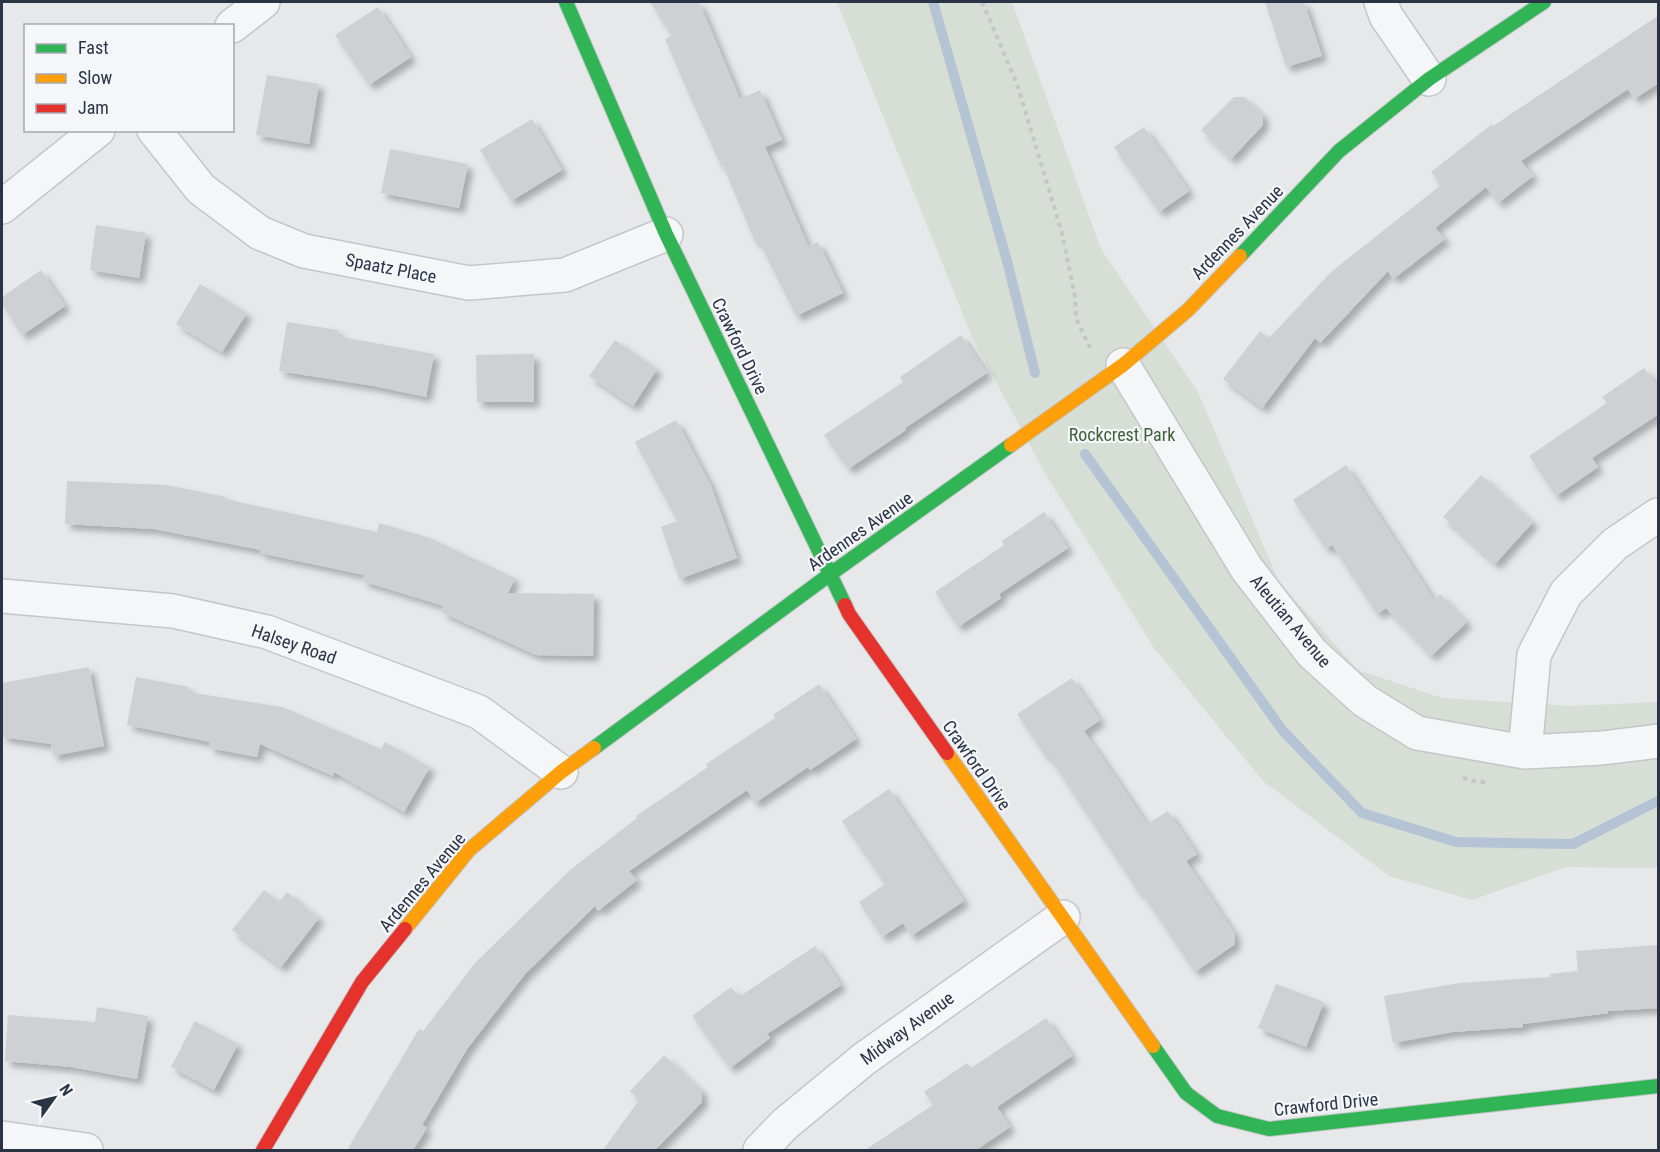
<svg xmlns="http://www.w3.org/2000/svg" width="1660" height="1152" font-family="'Roboto Condensed',sans-serif">
	<style>
		.green { fill: #d6ded6 }
		.lines { fill: none; stroke-linecap: round; stroke-linejoin: round }
		.stream { stroke: #b4c4d5; stroke-width: 10 }
		.building { fill: #ced0d3; filter: url(#shadow) }
		.street-casing { stroke: #c4c6c8; stroke-width: 36 }
		.fast-casing { stroke: #c4c6c8; stroke-width: 16 }
		.slow-casing { stroke: #c4c6c8; stroke-width: 16 }
		.jam-casing { stroke: #c4c6c8; stroke-width: 16 }
		.path { stroke: #c5c6ca; stroke-width: 4; stroke-dasharray: 4.5 4.5; stroke-linecap: butt }
		.street { stroke: #f5f6f7; stroke-width: 33 }
		.fast { stroke: #30b455; stroke-width: 14 }
		.slow { stroke: #ff9f0a; stroke-width: 14 }
		.jam { stroke: #e5322d; stroke-width: 14 }
		.labels { text-anchor: middle; dominant-baseline: central; stroke-width: 4.5; stroke-linejoin: round; paint-order: stroke }
		.street-label { font-size: 18px; fill: #2b3445; stroke: #f4f6f9 }
		.park-label { font-size: 18px; fill: #3f6138; stroke: #f4f6f9 }
	</style>
	<defs>
		<filter id="shadow"><feDropShadow dx="5.5" dy="5.5" stdDeviation="3" flood-color="#0004"/></filter>
	</defs>
	<rect width="100%" height="100%" fill="#e6e8ea"/>
	<path class="green" d="M 837,2 L 1012,2 L 1101,249 L 1198,392 L 1279,582 L 1358,670 L 1442,698 L 1571,706 L 1658,702 L 1658,866 L 1652,868 L 1566,867 L 1472,900 L 1389,876 L 1263,781 L 1154,648 L 1046,475 L 972,337 Z"/>
	<g class="lines">
		<path class="stream" d="M 933,2 L 1007,261 L 1035,373
			M 1085,454 L 1283,731 L 1362,813 L 1456,842 L 1573,844 L 1658,801"/>
	</g>
	<path class="building" d="M 650,2 L 699,2 L 740,99 L 760,90 L 782,140 L 765,147 L 808,246 L 818,242 L 843,293 L 796,316 L 758,240 L 755,242 L 723,165 L 721,166 L 686,88 L 665,39 L 672,36 Z
		M 1265,2 L 1304,2 L 1322,56 L 1286,67 Z
		M 378,7 L 411,57 L 369,85 L 335,35 Z
		M 1659,15 L 1659,83 L 1634,99 L 1628,89 L 1521,161 L 1533,176 L 1498,203 L 1486,187 L 1435,228 L 1445,239 L 1393,279 L 1388,271 L 1320,343 L 1315,338 L 1262,408 L 1223,379 L 1260,331 L 1269,338 L 1331,272 L 1441,185 L 1431,172 L 1492,124 L 1493,126 Z
		M 267,75 L 319,84 L 309,144 L 256,135 Z
		M 1234,97 L 1244,97 L 1263,115 L 1263,125 L 1231,159 L 1201,130 Z
		M 532,119 L 562,170 L 511,201 L 480,150 Z
		M 1144,127 L 1189,191 L 1159,212 L 1114,147 Z
		M 390,149 L 468,164 L 459,208 L 381,193 Z
		M 96,225 L 146,233 L 139,278 L 90,270 Z
		M 41,270 L 65,306 L 22,335 L 2,304 L 2,297 Z
		M 200,284 L 247,313 L 222,352 L 176,324 Z
		M 287,322 L 338,330 L 337,336 L 434,354 L 426,397 L 374,386 L 279,371 Z
		M 961,335 L 987,373 L 905,428 L 906,430 L 848,469 L 824,435 L 903,382 L 900,377 Z
		M 615,340 L 657,369 L 633,406 L 589,376 Z
		M 534,354 L 534,402 L 477,402 L 476,355 Z
		M 1644,368 L 1659,389 L 1659,414 L 1592,458 L 1598,467 L 1556,496 L 1529,456 L 1607,403 L 1602,397 Z
		M 676,420 L 711,486 L 737,558 L 679,579 L 661,527 L 677,521 L 635,442 Z
		M 1346,465 L 1434,600 L 1440,594 L 1467,622 L 1431,656 L 1386,608 L 1377,614 L 1332,545 L 1326,549 L 1293,500 Z
		M 1481,475 L 1533,522 L 1495,564 L 1443,517 Z
		M 67,481 L 167,485 L 226,497 L 225,499 L 377,532 L 379,523 L 430,538 L 515,578 L 508,593 L 594,594 L 593,656 L 536,655 L 441,612 L 444,606 L 362,581 L 364,575 L 260,553 L 261,550 L 154,529 L 65,524 Z
		M 1044,512 L 1068,548 L 999,594 L 1001,598 L 958,627 L 935,592 L 1004,545 L 1002,541 Z
		M 89,667 L 104,746 L 53,756 L 51,744 L 2,737 L 2,683 Z
		M 136,677 L 189,687 L 188,692 L 282,707 L 381,749 L 385,742 L 430,767 L 404,812 L 334,772 L 333,776 L 260,744 L 257,757 L 209,748 L 210,742 L 127,725 Z
		M 1072,678 L 1100,720 L 1084,731 L 1147,824 L 1168,811 L 1197,854 L 1186,861 L 1235,934 L 1235,944 L 1195,972 L 1141,892 L 1139,893 L 1048,755 L 1046,757 L 1017,714 Z
		M 819,684 L 856,739 L 810,770 L 808,767 L 755,803 L 747,790 L 629,871 L 637,880 L 598,911 L 595,906 L 525,974 L 467,1049 L 422,1125 L 427,1128 L 413,1150 L 347,1150 L 419,1029 L 423,1031 L 475,963 L 570,870 L 637,818 L 636,816 L 708,767 L 706,764 L 775,718 L 773,715 Z
		M 889,789 L 964,901 L 911,936 L 903,923 L 882,937 L 859,902 L 885,884 L 842,821 Z
		M 264,890 L 279,902 L 287,892 L 319,918 L 281,967 L 232,930 Z
		M 1659,945 L 1659,1008 L 1607,1011 L 1608,1013 L 1523,1024 L 1523,1027 L 1452,1032 L 1393,1043 L 1384,996 L 1460,983 L 1551,977 L 1550,974 L 1578,971 L 1576,951 Z
		M 815,946 L 841,985 L 767,1034 L 770,1038 L 730,1068 L 692,1016 L 731,987 L 739,997 Z
		M 1276,984 L 1324,1002 L 1306,1047 L 1258,1028 Z
		M 97,1007 L 148,1016 L 137,1079 L 71,1067 L 5,1061 L 8,1015 L 95,1022 Z
		M 1046,1018 L 1072,1056 L 997,1107 L 1010,1127 L 976,1150 L 865,1150 L 933,1105 L 924,1092 L 967,1063 L 971,1068 Z
		M 195,1021 L 238,1044 L 214,1090 L 171,1067 Z
		M 664,1055 L 702,1091 L 702,1102 L 655,1150 L 603,1150 L 639,1100 L 630,1091 Z"/>
	<g class="lines">
		<defs>
			<path id="street" d="M 1381,2 L 1386,16 L 1429,79
				M 232,26 L 263,2
				M 154,130 L 201,189 L 260,233 L 304,251 L 469,283 L 565,275 L 666,234
				M 2,207 L 98,130
				M 1123,365 L 1247,569 L 1312,653 L 1365,701 L 1417,733 L 1525,752 L 1602,748 L 1658,741
				M 2,596 L 173,611 L 267,632 L 479,712 L 561,772
				M 1525,752 L 1534,655 L 1566,593 L 1615,544 L 1658,515
				M 2,1138 L 86,1150
				M 760,1150 L 785,1124 L 864,1059 L 1063,917"/>
			<path id="fast" d="M 566,2 L 666,234 L 845,605
				M 1240,256 L 1339,151 L 1429,79 L 1544,2
				M 594,748 L 829,575 L 1011,445
				M 1153,1046 L 1186,1093 L 1217,1116 L 1269,1129 L 1658,1086"/>
			<path id="slow" d="M 1011,445 L 1123,365 L 1188,310 L 1240,256
				M 947,753 L 1153,1046
				M 405,929 L 469,850 L 561,772 L 594,748"/>
			<path id="jam" d="M 845,605 L 849,614 L 947,753
				M 263,1150 L 362,982 L 405,929"/>
		</defs>
		<use href="#street" class="street-casing"/>
		<use href="#fast" class="fast-casing"/>
		<use href="#slow" class="slow-casing"/>
		<use href="#jam" class="jam-casing"/>
		<path class="path" d="M 982,2 L 1017,84 L 1062,233 L 1075,297 L 1076,318 L 1090,348
			M 1463,778 L 1478,782 L 1488,782"/>
		<use href="#street" class="street"/>
		<use href="#fast" class="fast"/>
		<use href="#slow" class="slow"/>
		<use href="#jam" class="jam"/>
	</g>
	<g class="labels">
		<g class="street-label">
			<text transform="translate(1237 232) rotate(-46)">Ardennes Avenue</text>
			<text transform="translate(391 268) rotate(11)">Spaatz Place</text>
			<text transform="translate(740 346) rotate(64)">Crawford Drive</text>
			<text transform="translate(860 531) rotate(-35)">Ardennes Avenue</text>
			<text transform="translate(1291 621) rotate(50)">Aleutian Avenue</text>
			<text transform="translate(294 644) rotate(19)">Halsey Road</text>
			<text transform="translate(977 765) rotate(55)">Crawford Drive</text>
			<text transform="translate(422 882) rotate(-50)">Ardennes Avenue</text>
			<text transform="translate(907 1028) rotate(-36)">Midway Avenue</text>
			<text transform="translate(1326 1104) rotate(-6)">Crawford Drive</text>
		</g>
		<g class="park-label">
			<text x="1122" y="434">Rockcrest Park</text>
		</g>
	</g>
	<rect width="1660" height="1152" fill="none" stroke="#2b3445" stroke-width="6"/>
	<rect x="24" y="24" width="210" height="108" fill="#f4f6f9" stroke="#a4a8b1" stroke-width="1.5"/>
	<rect x="36" y="44" width="30" height="9" fill="#30b455" stroke="#a4a8b1" stroke-width="1.5"/>
	<text x="78" y="54" font-size="18" fill="#2b3445">Fast</text>
	<rect x="36" y="74" width="30" height="9" fill="#ff9f0a" stroke="#a4a8b1" stroke-width="1.5"/>
	<text x="78" y="84" font-size="18" fill="#2b3445">Slow</text>
	<rect x="36" y="104" width="30" height="9" fill="#e5322d" stroke="#a4a8b1" stroke-width="1.5"/>
	<text x="78" y="114" font-size="18" fill="#2b3445">Jam</text>
	<g transform="translate(54 1098) rotate(56)" stroke="#f4f6f9" stroke-width="4.5" paint-order="stroke">
	<path d="M0-4.5L10 22L0 15L-10 22Z" fill="#2b3445"/>
	<text y="-9" font-size="16" font-weight="bold" text-anchor="middle" fill="#2b3445">N</text>
	</g>
</svg>
